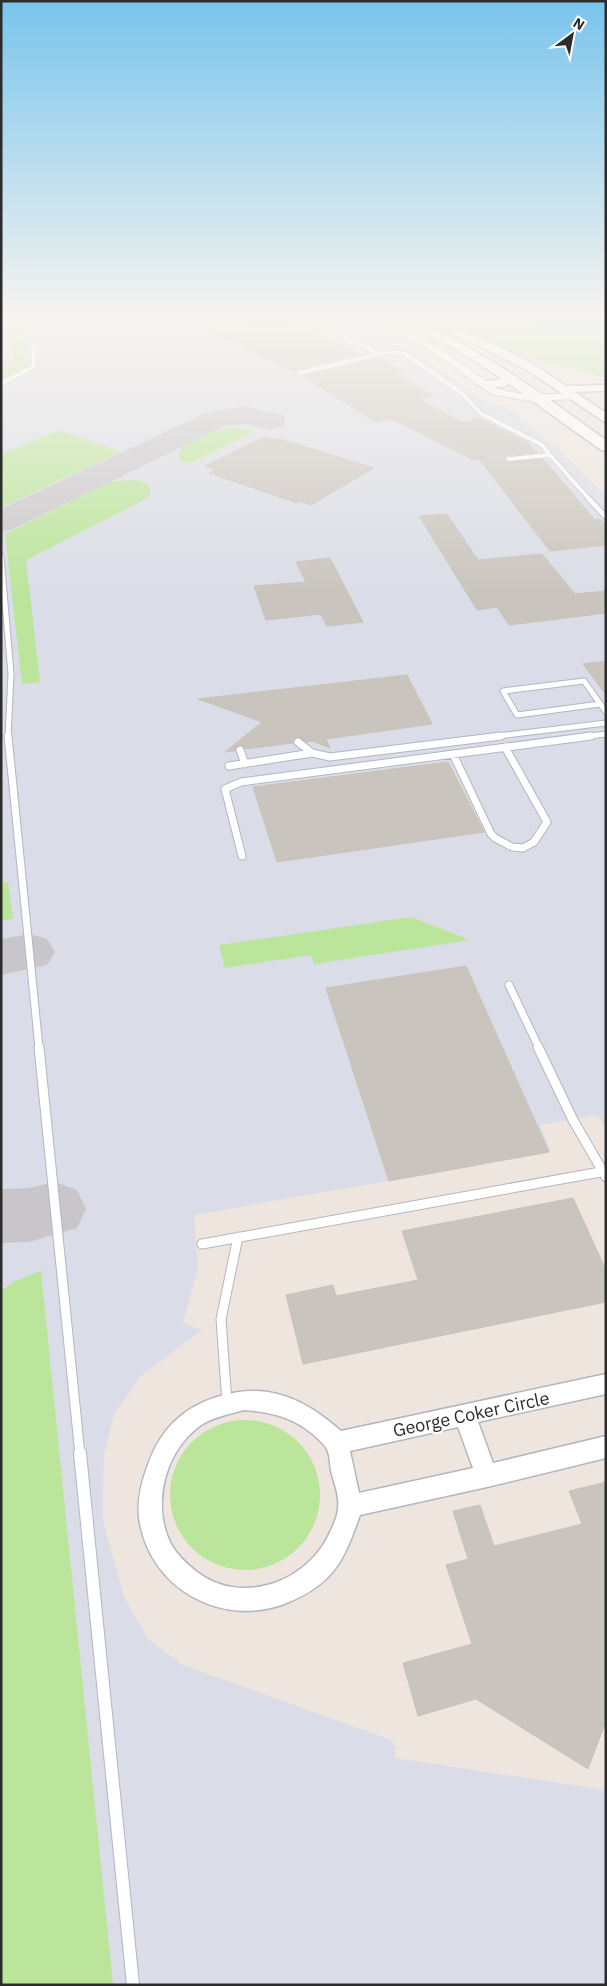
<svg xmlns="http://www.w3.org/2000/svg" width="607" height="1986" font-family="'IBM Plex Sans',sans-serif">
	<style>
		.airport { fill: #dadde7 }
		.green { fill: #bae59a }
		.water { fill: #70dbf1 }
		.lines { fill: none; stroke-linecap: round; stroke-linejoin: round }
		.river { fill: #70dbf1; fill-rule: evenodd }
		.taxiway { fill: #c8c6ca; fill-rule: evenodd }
		.building { fill: #c9c4bd; stroke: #cac2b8 }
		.service-far4-casing { stroke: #b2b6c0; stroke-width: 5 }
		.service-far3-casing { stroke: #b2b6c0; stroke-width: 7 }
		.service-far2-casing { stroke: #b2b6c0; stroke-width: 9 }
		.service-far1-casing { stroke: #b2b6c0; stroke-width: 11 }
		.service-casing { stroke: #b2b6c0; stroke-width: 14 }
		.minor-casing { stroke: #b2b6c0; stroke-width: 3 }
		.tertiary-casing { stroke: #b2b6c0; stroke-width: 2 }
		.secondary-casing { stroke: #b2b6c0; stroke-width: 3 }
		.service-far4 { stroke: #fff; stroke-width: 4 }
		.service-far3 { stroke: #fff; stroke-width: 5 }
		.service-far2 { stroke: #fff; stroke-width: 7 }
		.service-far1 { stroke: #fff; stroke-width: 9 }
		.service { stroke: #fff; stroke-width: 12 }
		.minor { fill: #fff; fill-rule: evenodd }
		.tertiary { fill: #fff; fill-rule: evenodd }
		.secondary { fill: #fff; fill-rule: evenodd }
		.labels { text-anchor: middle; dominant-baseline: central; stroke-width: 4.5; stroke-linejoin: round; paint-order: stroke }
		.near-street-label { font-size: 18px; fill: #2c2c2c; stroke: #fff }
	</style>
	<rect width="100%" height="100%" fill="#eee6de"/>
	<path class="airport" d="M 1,318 L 327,318 L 360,329 L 370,325 L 407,345 L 485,402 L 506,407 L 557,448 L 606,496 L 606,1130 L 598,1115 L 540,1125 L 551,1152 L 194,1215 L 198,1269 L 183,1323 L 202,1330 L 141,1376 L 114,1414 L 104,1455 L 103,1495 L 103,1520 L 124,1597 L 149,1640 L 183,1665 L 383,1737 L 391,1740 L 396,1747 L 395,1758 L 606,1790 L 606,1985 L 1,1985 Z"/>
	<path class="green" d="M 8,318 L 21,318 L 29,365 L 22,371 L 1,381 L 1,373 L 10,368 L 14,361 Z
		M 379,318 L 498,318 L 562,332 L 576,321 L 564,318 L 606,318 L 606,378 Z
		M 234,428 L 253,430 L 251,433 L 193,462 L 187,463 L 180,460 L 178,454 C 188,438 216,429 234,428 Z
		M 59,430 L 121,452 L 2,507 L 1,454 Z
		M 133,480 L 145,482 L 150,488 L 150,497 L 26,560 L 40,682 L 22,684 L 5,534 L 108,483 L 116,481 Z
		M 8,882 L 13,919 L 1,920 L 1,883 Z
		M 411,917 L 470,940 L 314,964 L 311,955 L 225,968 L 219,945 Z
		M 41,1271 L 113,1985 L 1,1985 L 1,1291 L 15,1281 Z
		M170 1495a75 75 0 1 1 150 0a75 75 0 1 1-150 0Z"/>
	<path class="water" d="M 498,318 L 564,318 L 577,321 L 562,332 Z"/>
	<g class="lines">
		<path class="river" d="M 520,318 L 554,318 L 606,324 L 606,334 L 570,331 L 522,322 Z"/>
		<path class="taxiway" d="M 245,406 L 281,415 L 286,421 L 281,427 L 271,430 L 245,424 L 225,426 L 13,529 L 1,532 L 1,509 L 208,412 Z
			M 29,934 L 47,939 L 55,952 L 47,965 L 1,975 L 1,939 Z
			M 55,1182 L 77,1190 L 86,1209 L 77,1228 L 29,1242 L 1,1243 L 1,1189 L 29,1188 Z"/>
	</g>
	<path class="building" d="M 261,320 L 269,323 L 281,320 L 361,354 L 298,369 L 295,372 L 212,333 Z
		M 373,359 L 380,359 L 405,373 L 397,375 L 433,395 L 419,399 L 462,423 L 479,418 L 527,442 L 537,453 L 508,455 L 505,458 L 506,462 L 543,459 L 595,520 L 600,519 L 606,526 L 606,545 L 550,551 L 479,459 L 474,460 L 392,419 L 376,422 L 302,376 Z
		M 264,437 L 274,440 L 277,438 L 374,468 L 311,505 L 300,501 L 297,503 L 209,473 L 216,469 L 205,466 Z
		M 447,514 L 478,560 L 542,554 L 575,594 L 606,591 L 606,613 L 509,625 L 497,607 L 477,610 L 419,516 Z
		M 330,558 L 363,622 L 327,626 L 321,614 L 266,620 L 254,586 L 306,582 L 296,562 Z
		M 606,661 L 606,695 L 583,664 Z
		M 407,675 L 432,724 L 326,739 L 330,748 L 312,741 L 306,742 L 298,737 L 294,738 L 293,743 L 245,749 L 243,746 L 239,745 L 235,751 L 225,752 L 262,722 L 198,699 Z
		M 448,762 L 484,832 L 277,862 L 253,787 Z
		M 466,966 L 549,1152 L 389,1181 L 326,988 Z
		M 573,1198 L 606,1270 L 606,1302 L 303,1364 L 286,1295 L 333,1285 L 336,1296 L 418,1280 L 402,1231 Z
		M 606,1482 L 606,1721 L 588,1769 L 476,1699 L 418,1716 L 403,1663 L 472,1644 L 446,1565 L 468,1559 L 453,1511 L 480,1505 L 494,1546 L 582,1524 L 569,1491 Z"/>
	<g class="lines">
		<defs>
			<path id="service-far4" d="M 297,318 L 365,346 L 378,354
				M 299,373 L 388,352 L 405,354 L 463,394 L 480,413 L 542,445 L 550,455
				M 1,384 L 34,366 L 34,349 L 27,318
				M 509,459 L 550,455 L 590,500"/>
			<path id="service-far3" d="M 589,499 L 606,517
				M 1,556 L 11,674 L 8,737
				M 600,704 L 517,715 L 503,691 L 584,681 L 606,712
				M 490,737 L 606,723
				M 581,737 L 606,734"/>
			<path id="service-far2" d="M 8,736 L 39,1048
				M 298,742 L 312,753
				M 240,750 L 245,764
				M 453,754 L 491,834 L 495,838 L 512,847 L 523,848 L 534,842 L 547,822 L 505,747
				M 229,766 L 312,753 L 330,757 L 501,736
				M 242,856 L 225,789 L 241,782 L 591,736
				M 509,985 L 539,1048"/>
			<path id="service-far1" d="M 39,1047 L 80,1455
				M 538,1047 L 573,1120 L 606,1177
				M 202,1244 L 606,1171
				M 227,1403 L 221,1319 L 238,1237"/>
			<path id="service" d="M 80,1453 L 133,1985"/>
			<path id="minor" d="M 606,385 L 606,391 L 567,392 L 563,389 L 567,386 Z
				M 606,1374 L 606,1394 L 478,1422 L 493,1463 L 606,1436 L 606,1458 L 487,1487 L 360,1515 C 352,1537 344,1562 327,1578 C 316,1589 303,1596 289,1602 C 224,1630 148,1589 139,1517 C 137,1498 142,1480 149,1462 C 161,1429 184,1407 217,1397 C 266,1381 304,1398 341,1431 ZM 244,1410 C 271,1412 293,1417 314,1435 C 318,1439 324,1444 327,1449 C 330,1455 330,1464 331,1471 C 334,1483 340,1496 338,1508 C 338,1516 334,1523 331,1530 C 310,1581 243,1607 197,1572 C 187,1564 177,1555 171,1544 C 151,1504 165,1451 201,1425 C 214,1417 229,1414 244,1410 ZM 458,1427 L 473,1468 L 359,1493 L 350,1451 Z"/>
			<path id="tertiary" d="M 365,318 L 376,318 L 435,345 L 498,389 L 527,395 L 576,393 L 581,396 L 576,399 L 527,401 L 491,394 L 429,349 Z"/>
			<path id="secondary" d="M 390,318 C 436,315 555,403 596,433 L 606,440 L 606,451 L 601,450 L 509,384 L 502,387 L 477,385 L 475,383 L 477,381 L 499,380 L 501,378 L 450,346 Z
				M 456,329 L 500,347 L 538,367 L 606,413 L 606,423 L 530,372 L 492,352 L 452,334 L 451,332 Z"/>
		</defs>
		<use href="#service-far4" class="service-far4-casing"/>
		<use href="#service-far3" class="service-far3-casing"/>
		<use href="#service-far2" class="service-far2-casing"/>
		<use href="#service-far1" class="service-far1-casing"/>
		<use href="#service" class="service-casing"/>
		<use href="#minor" class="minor-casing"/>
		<use href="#tertiary" class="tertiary-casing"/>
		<use href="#secondary" class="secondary-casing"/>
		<use href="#service-far4" class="service-far4"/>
		<use href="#service-far3" class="service-far3"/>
		<use href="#service-far2" class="service-far2"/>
		<use href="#service-far1" class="service-far1"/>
		<use href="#service" class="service"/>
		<use href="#minor" class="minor"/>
		<use href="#tertiary" class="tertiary"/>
		<use href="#secondary" class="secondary"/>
	</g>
	<linearGradient id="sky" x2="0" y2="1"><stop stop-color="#78c4ec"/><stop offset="0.53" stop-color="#f7f4f0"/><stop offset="1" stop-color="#f7f4f0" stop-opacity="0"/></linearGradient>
	<rect width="607" height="596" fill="url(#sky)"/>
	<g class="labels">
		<g class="near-street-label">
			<text transform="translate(471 1414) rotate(-12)">George Coker Circle</text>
		</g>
	</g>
	<rect width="607" height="1986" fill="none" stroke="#2c2c2c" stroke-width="5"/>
	<g transform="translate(572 35) rotate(32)" stroke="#ffffff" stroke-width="4" paint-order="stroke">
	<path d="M0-4L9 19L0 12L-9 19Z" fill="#2c2c2c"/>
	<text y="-8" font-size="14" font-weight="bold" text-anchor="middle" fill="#2c2c2c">N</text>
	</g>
</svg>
